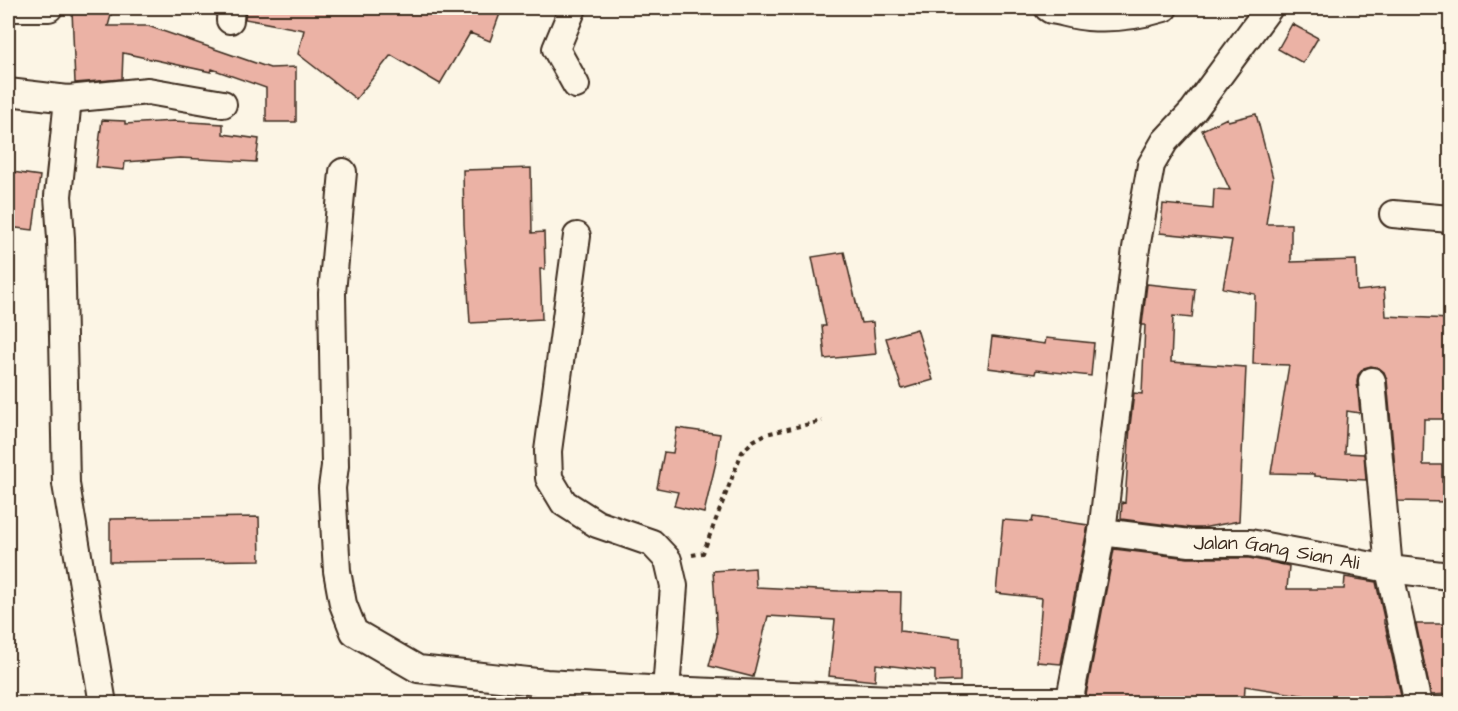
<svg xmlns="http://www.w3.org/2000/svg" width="1458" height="711" font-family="'Architects Daughter',sans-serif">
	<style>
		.building { fill: #ebb2a5; stroke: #3b2a1e; stroke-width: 1.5 }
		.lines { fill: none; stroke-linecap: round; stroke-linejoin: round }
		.minor-casing { stroke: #3b2a1e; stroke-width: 30 }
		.path { stroke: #3b2a1e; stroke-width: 4; stroke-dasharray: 4.5 4.5; stroke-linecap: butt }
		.minor { stroke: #fcf5e5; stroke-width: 26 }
		.labels { text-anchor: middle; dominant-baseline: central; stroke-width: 4.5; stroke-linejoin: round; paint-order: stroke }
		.street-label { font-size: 20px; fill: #3b2a1e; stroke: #fcf5e5 }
	</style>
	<rect width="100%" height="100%" fill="#fcf5e5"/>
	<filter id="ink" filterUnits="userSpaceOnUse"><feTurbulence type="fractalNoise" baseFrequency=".0167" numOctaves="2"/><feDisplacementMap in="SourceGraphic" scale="12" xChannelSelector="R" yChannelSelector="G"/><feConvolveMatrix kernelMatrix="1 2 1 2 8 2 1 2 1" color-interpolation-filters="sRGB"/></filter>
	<g filter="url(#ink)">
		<path class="building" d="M 246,8 L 502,8 L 490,41 L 470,33 L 440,84 L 391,55 L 356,99 L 298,54 L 304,30 L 245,19 Z
			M 72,10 L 112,12 L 108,26 L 148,26 L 270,68 L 296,67 L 296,122 L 266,122 L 266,88 L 212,69 L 211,72 L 123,53 L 122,79 L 75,83 Z
			M 1292,24 L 1318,38 L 1303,63 L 1278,49 Z
			M 1256,114 L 1273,178 L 1266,224 L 1291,224 L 1291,262 L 1356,260 L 1357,291 L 1384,288 L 1386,316 L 1450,319 L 1450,372 L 1446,372 L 1446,419 L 1424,419 L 1423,465 L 1442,465 L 1442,482 L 1450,482 L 1448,502 L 1398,501 L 1387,380 L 1384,372 L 1379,368 L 1371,366 L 1364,368 L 1358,375 L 1357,382 L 1360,413 L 1347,411 L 1345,453 L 1364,454 L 1366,480 L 1347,479 L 1347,478 L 1314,476 L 1314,474 L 1271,473 L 1289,365 L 1253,364 L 1255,294 L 1223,288 L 1232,240 L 1160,233 L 1163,204 L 1213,209 L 1214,189 L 1230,190 L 1202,130 L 1227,118 L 1228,121 Z
			M 102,120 L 125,121 L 125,124 L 174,121 L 223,124 L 223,134 L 259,139 L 256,162 L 180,158 L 125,162 L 124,170 L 96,167 Z
			M 531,168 L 532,233 L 544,232 L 545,269 L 540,269 L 542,319 L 470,323 L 464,224 L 463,170 Z
			M 12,172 L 40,176 L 33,230 L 8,227 L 8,206 Z
			M 844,252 L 861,323 L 873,322 L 876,354 L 825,359 L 822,326 L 826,326 L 812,257 Z
			M 1147,284 L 1195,289 L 1192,318 L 1173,316 L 1171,362 L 1246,367 L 1239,521 L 1202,528 L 1191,528 L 1121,519 L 1122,502 L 1125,503 L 1130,426 L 1134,393 L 1142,394 L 1145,325 L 1142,325 Z
			M 917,329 L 933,380 L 902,389 L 886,338 Z
			M 992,337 L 1045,344 L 1046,338 L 1094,343 L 1091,376 L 1036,370 L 1035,374 L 988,368 Z
			M 677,428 L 720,434 L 716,462 L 704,513 L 674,506 L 678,492 L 657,488 L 664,452 L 673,453 Z
			M 259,517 L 260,560 L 110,562 L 110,519 Z
			M 1033,517 L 1088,525 L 1061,664 L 1037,662 L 1042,598 L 996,593 L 1003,520 L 1032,522 Z
			M 1114,549 L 1188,558 L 1249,558 L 1289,566 L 1287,589 L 1344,589 L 1345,577 L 1376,582 L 1384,618 L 1384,624 L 1385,624 L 1401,696 L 1384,696 L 1384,704 L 1319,704 L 1319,698 L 1245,686 L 1244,704 L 1088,704 L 1089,696 L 1086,695 Z
			M 755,568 L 756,587 L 839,591 L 901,592 L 900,631 L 960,638 L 960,681 L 935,682 L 935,671 L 876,664 L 875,681 L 829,676 L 835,620 L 768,616 L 753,677 L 709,666 L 717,636 L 713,571 Z
			M 1416,624 L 1450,624 L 1450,694 L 1431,695 Z"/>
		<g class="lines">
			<defs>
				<g id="minor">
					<path d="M 8,8 L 49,8"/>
					<path d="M 573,8 L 556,49 L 576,85"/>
					<path d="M 1048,8 L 1051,10 C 1063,12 1076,16 1088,17 C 1113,19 1141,15 1164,8"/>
					<path d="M 230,20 L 231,8"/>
					<path d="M 8,92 L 68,99 L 148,91 L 223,104"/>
					<path d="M 68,99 L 58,196 L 61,238 L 66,484 L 103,704"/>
					<path d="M 343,172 L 332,293 L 335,466 L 332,488 L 337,571 L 343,604 L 354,632 L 418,669 L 546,683 L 666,690"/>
					<path d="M 1393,214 L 1450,219"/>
					<path d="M 577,236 L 548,451 L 549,478 L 564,503 L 597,524 L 652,543 L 668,560 L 674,586 L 666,690 L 945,701 L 1069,701"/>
					<path d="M 1372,381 L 1389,569 L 1418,704"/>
					<path id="s1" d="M 1102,532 L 1190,543 L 1250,543 L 1389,569 L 1450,576"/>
					<path d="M 1069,704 L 1102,532 L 1136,248 L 1151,165 L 1165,141 L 1193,111 L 1269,8"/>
				</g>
			</defs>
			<use href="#minor" class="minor-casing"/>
			<path class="path" d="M 692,555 L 703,553 L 742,452 L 753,441 L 766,434 L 822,421"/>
			<use href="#minor" class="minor"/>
		</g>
	</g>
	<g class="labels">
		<g class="street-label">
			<text stroke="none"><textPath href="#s1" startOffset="176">Jalan Gang Sian Ali</textPath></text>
		</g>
	</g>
	<rect width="1458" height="711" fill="none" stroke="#fcf5e5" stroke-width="30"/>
	<rect x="15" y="15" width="1428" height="681" fill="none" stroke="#3b2a1e" stroke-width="2" filter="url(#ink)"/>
</svg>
